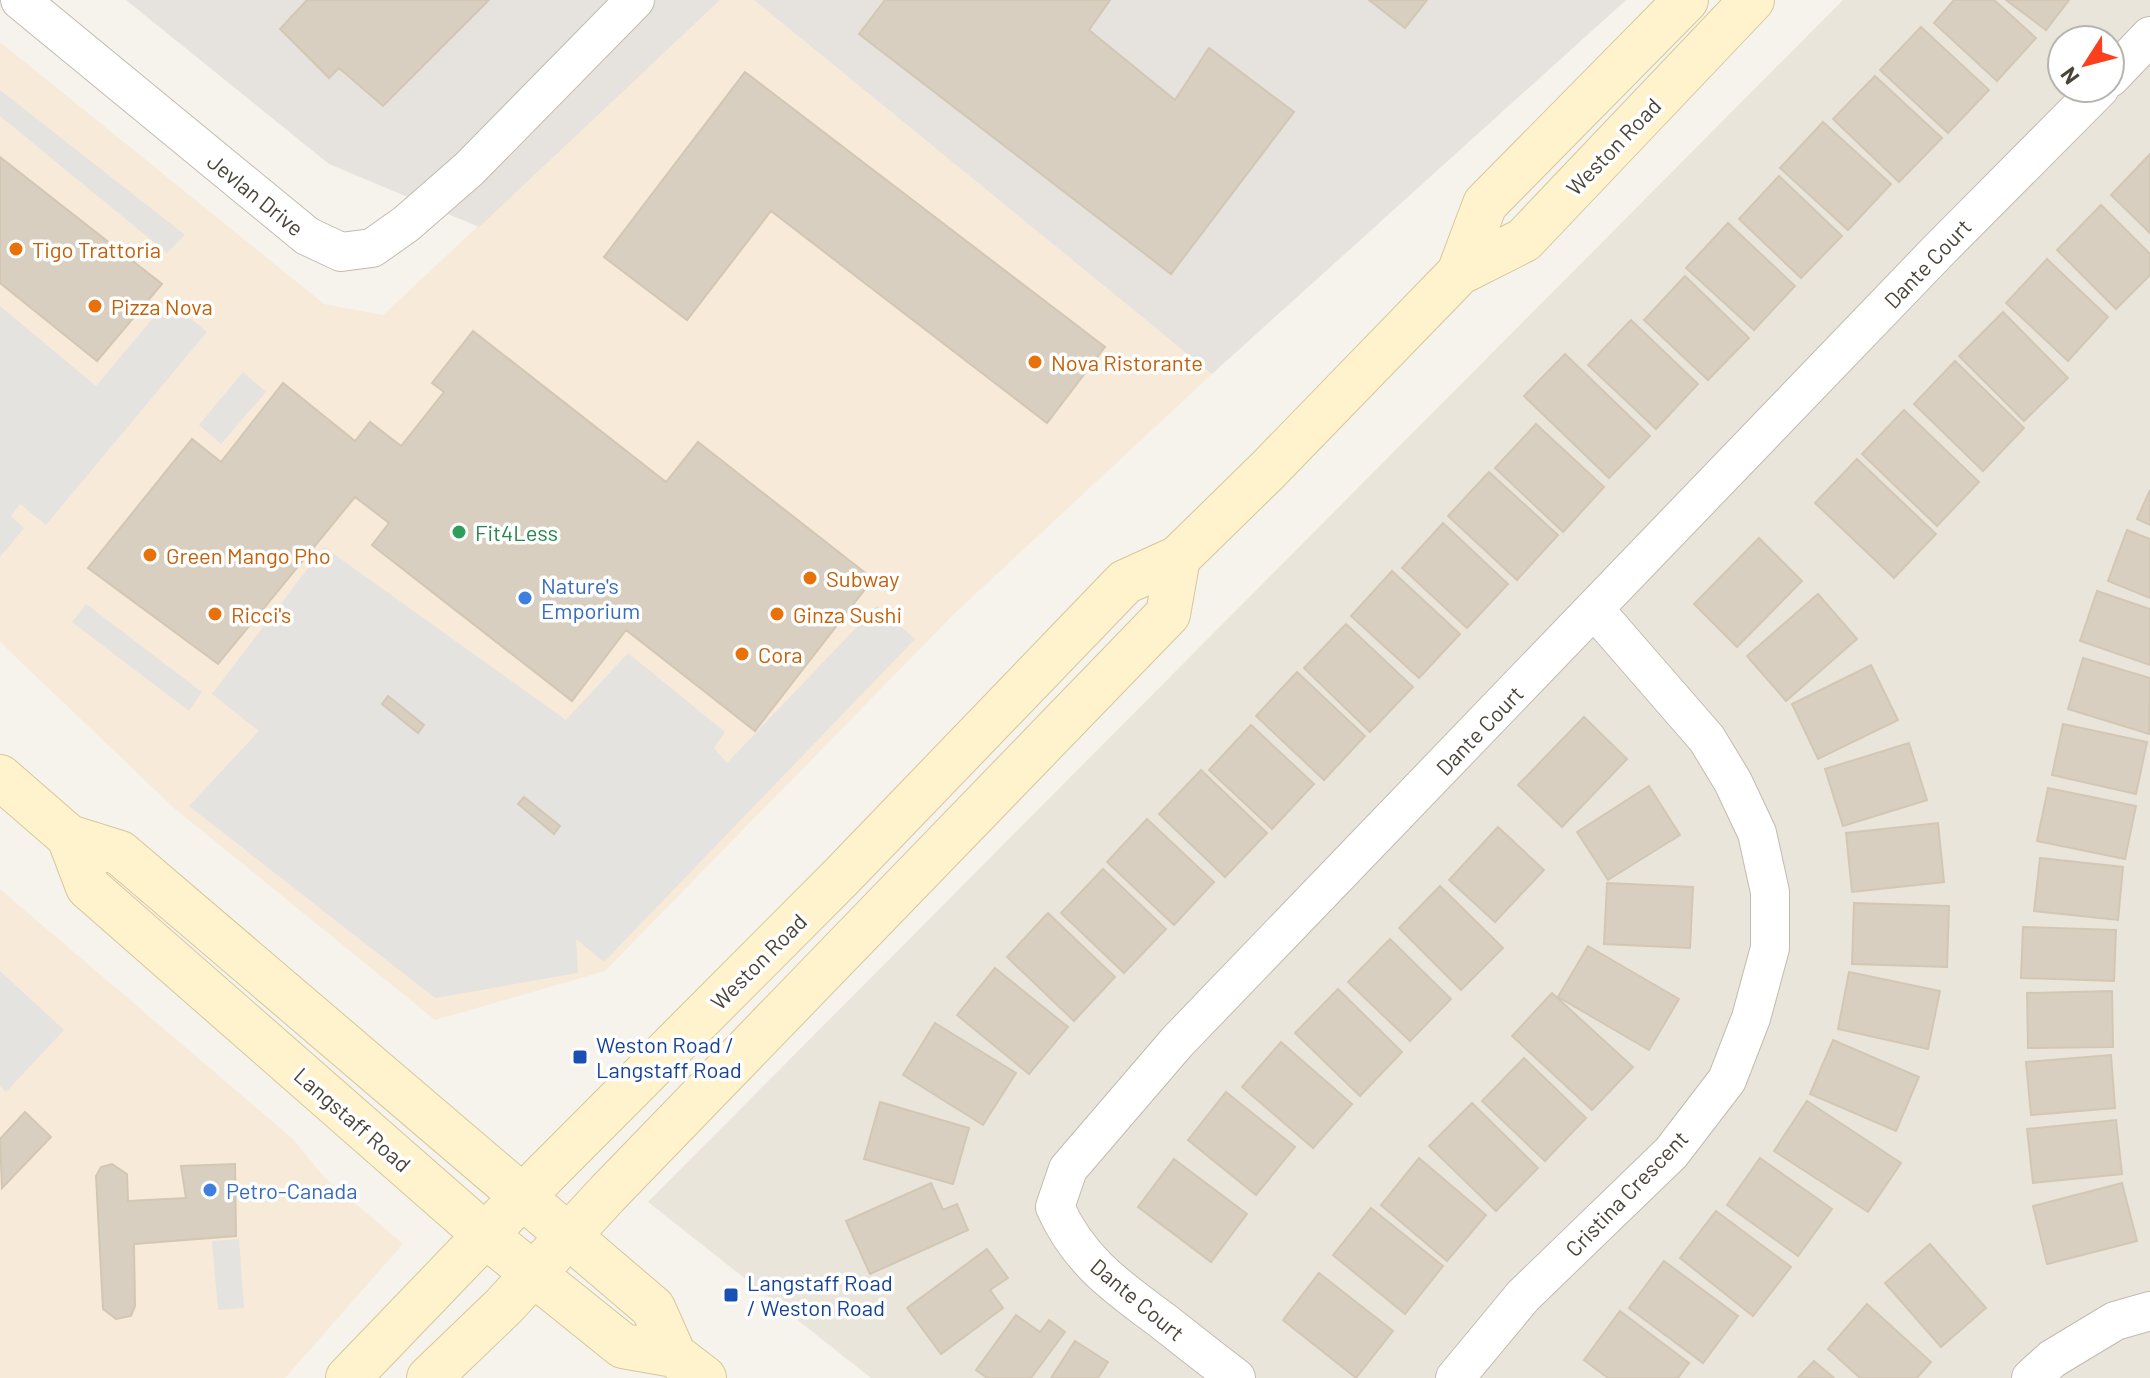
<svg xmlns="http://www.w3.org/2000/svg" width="2150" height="1378" font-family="Barlow,sans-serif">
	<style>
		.residential { fill: #eae5da; fill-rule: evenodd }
		.commercial { fill: #f7ead8 }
		.industrial { fill: #e6e2dd }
		.parking { fill: #e5e3e0 }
		.building { fill: #d8cfc1; stroke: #d3c7b4; stroke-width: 2 }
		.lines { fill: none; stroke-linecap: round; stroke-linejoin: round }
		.minor-casing { stroke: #c2bbae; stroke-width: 40 }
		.secondary-casing { stroke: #d6c79b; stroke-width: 46 }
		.minor { stroke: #fff; stroke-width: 38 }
		.secondary { stroke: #fff3cd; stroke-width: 44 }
		.food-dot { fill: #e8710a; stroke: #fff; stroke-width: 3 }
		.leisure-dot { fill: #2e9e5b; stroke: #fff; stroke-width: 3 }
		.shop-dot { fill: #3f7fe0; stroke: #fff; stroke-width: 3 }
		.transit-dot { fill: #1a4fb4; stroke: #fff; stroke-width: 3 }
		.labels { text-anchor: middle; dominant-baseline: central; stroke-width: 7; stroke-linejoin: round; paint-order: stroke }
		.street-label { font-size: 22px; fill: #4b4439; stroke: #fff }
		.food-label { font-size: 22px; fill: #c56008; stroke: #fff; text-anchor: start }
		.leisure-label { font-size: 22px; fill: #27864d; stroke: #fff; text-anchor: start }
		.shop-label { font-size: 22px; fill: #366cbe; stroke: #fff; text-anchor: start }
		.transit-label { font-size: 22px; fill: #164399; stroke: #fff; text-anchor: start }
	</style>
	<rect width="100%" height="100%" fill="#f6f3ec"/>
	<path class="residential" d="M 1843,0 L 2150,0 L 2150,1378 L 871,1378 L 648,1202 ZM 2062,40 L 2110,40 L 2110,88 L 2062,88 Z"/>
	<path class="commercial" d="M 720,0 L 754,0 L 1212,374 L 953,615 L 605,971 L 435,1020 L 174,808 L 0,642 L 0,42 L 324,304 L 383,315 Z
		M 0,889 L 294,1140 L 324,1177 L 403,1244 L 285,1378 L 0,1378 Z"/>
	<path class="industrial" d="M 126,0 L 720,0 L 479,227 L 329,164 Z
		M 754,0 L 1626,0 L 1212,374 Z"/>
	<path class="parking" d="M 0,90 L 185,235 L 167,253 L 0,116 Z
		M 168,300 L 207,332 L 46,525 L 20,504 L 11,516 L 24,528 L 0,557 L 0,306 L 96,386 Z
		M 243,372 L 266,392 L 221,444 L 199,425 Z
		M 324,547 L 566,720 L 628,653 L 725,732 L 714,748 L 727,763 L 877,606 L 915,639 L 604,962 L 576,939 L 578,973 L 435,998 L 189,806 L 259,731 L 212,694 Z
		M 86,604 L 202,692 L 189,711 L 72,622 Z
		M 0,971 L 64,1030 L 6,1092 L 0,1086 Z
		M 239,1239 L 244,1308 L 218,1310 L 212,1241 Z"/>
	<path class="building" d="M 307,0 L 489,0 L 383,106 L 339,68 L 329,78 L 280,29 Z
		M 885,0 L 1110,0 L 1089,30 L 1175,100 L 1209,48 L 1294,112 L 1171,274 L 859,34 Z
		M 1369,0 L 1427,0 L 1405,28 Z
		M 1954,0 L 1994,0 L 2036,38 L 1997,81 L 1934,23 Z
		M 2006,0 L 2069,0 L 2046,30 Z
		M 1921,27 L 1989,90 L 1948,133 L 1880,70 Z
		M 745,72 L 1105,347 L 1047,423 L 771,211 L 687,320 L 604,257 Z
		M 1875,76 L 1942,138 L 1899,182 L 1833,119 Z
		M 1823,122 L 1891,184 L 1848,230 L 1780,168 Z
		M 2150,154 L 2150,233 L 2111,195 Z
		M 0,157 L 162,284 L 97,361 L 0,283 Z
		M 1779,176 L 1842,236 L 1801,278 L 1739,219 Z
		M 2101,205 L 2150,254 L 2150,275 L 2116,309 L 2057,250 Z
		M 1728,223 L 1795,286 L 1754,330 L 1686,268 Z
		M 2047,259 L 2108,317 L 2068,361 L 2006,303 Z
		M 1685,276 L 1749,338 L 1708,380 L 1644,320 Z
		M 2003,312 L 2068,378 L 2024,421 L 1959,356 Z
		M 1631,320 L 1698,384 L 1656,429 L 1588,365 Z
		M 473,331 L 666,482 L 698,442 L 873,579 L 755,731 L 626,630 L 572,701 L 372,545 L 389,523 L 355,497 L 218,664 L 88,568 L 192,439 L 221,462 L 283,383 L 355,441 L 370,422 L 401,446 L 444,392 L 432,383 Z
		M 1565,354 L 1650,436 L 1609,478 L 1524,396 Z
		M 1955,361 L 2024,428 L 1983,471 L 1914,404 Z
		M 1904,410 L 1979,482 L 1937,526 L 1862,454 Z
		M 1536,424 L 1604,487 L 1563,532 L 1495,468 Z
		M 1857,459 L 1936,534 L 1894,578 L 1815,503 Z
		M 1489,472 L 1558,535 L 1517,580 L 1448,516 Z
		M 2150,490 L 2150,525 L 2137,519 Z
		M 1443,523 L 1508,584 L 1467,628 L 1402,568 Z
		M 2127,530 L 2150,539 L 2150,598 L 2108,581 Z
		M 1759,538 L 1802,581 L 1737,647 L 1694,604 Z
		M 1392,571 L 1460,634 L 1419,678 L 1351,616 Z
		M 2097,591 L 2150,609 L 2150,665 L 2080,641 Z
		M 1818,594 L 1857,639 L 1786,701 L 1747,656 Z
		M 1346,624 L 1413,687 L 1370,732 L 1304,668 Z
		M 2083,658 L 2150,678 L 2149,734 L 2068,709 Z
		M 1871,665 L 1898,720 L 1818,759 L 1792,704 Z
		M 1297,672 L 1365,736 L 1324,780 L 1256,716 Z
		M 388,696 L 424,725 L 418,733 L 382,704 Z
		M 1584,717 L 1627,759 L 1562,827 L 1518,785 Z
		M 2063,724 L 2147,742 L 2136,794 L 2052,775 Z
		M 1251,725 L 1314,784 L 1272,829 L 1209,770 Z
		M 1909,743 L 1927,800 L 1843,826 L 1825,769 Z
		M 1201,770 L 1267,833 L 1225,877 L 1159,814 Z
		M 1649,786 L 1680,835 L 1608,880 L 1577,832 Z
		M 2048,788 L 2136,806 L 2125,859 L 2037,841 Z
		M 524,797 L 560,826 L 554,834 L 518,804 Z
		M 1147,819 L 1214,882 L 1174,925 L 1107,862 Z
		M 1938,823 L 1944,882 L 1852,892 L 1846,833 Z
		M 1498,827 L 1544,870 L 1495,922 L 1449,880 Z
		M 2040,858 L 2123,867 L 2118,920 L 2034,911 Z
		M 1103,869 L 1166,929 L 1124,973 L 1061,913 Z
		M 1607,883 L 1693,887 L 1690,948 L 1604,944 Z
		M 1440,886 L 1503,948 L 1461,990 L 1399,928 Z
		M 1854,903 L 1949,906 L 1947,967 L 1852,964 Z
		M 1048,913 L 1115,977 L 1074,1021 L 1007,957 Z
		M 2023,927 L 2116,930 L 2114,981 L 2021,978 Z
		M 1390,939 L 1451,999 L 1410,1041 L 1348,982 Z
		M 1588,946 L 1679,999 L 1649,1050 L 1558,997 Z
		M 995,968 L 1068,1027 L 1029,1074 L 957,1015 Z
		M 1849,972 L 1940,991 L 1928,1049 L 1838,1029 Z
		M 1338,989 L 1402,1052 L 1360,1096 L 1295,1033 Z
		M 2112,991 L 2113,1047 L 2028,1048 L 2027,993 Z
		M 1552,993 L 1633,1067 L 1592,1110 L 1512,1036 Z
		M 935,1023 L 1016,1073 L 983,1125 L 903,1075 Z
		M 1833,1040 L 1919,1077 L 1896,1131 L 1810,1094 Z
		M 1281,1042 L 1352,1104 L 1313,1148 L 1242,1087 Z
		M 2111,1055 L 2115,1108 L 2031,1115 L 2026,1062 Z
		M 1524,1058 L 1586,1118 L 1545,1161 L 1482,1101 Z
		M 1226,1092 L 1295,1147 L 1256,1195 L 1188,1140 Z
		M 1807,1101 L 1901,1163 L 1868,1212 L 1774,1151 Z
		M 880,1102 L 969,1128 L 953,1184 L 864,1159 Z
		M 1472,1103 L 1538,1168 L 1496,1211 L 1429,1146 Z
		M 25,1112 L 51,1137 L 2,1188 L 0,1139 Z
		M 2116,1120 L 2122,1174 L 2033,1183 L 2027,1129 Z
		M 1419,1158 L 1486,1215 L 1447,1261 L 1381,1205 Z
		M 1760,1158 L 1832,1209 L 1798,1256 L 1727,1205 Z
		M 1174,1159 L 1247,1214 L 1211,1262 L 1138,1207 Z
		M 112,1164 L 127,1174 L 128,1201 L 186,1198 L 181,1166 L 235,1164 L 236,1236 L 134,1244 L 135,1306 L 131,1316 L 116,1319 L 103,1309 L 96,1176 L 101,1167 Z
		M 931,1183 L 943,1210 L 957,1204 L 968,1230 L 870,1274 L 846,1221 Z
		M 2122,1183 L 2137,1241 L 2047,1264 L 2033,1206 Z
		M 1371,1208 L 1443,1266 L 1405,1314 L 1333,1255 Z
		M 1716,1211 L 1791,1267 L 1753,1316 L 1680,1258 Z
		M 1930,1244 L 1986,1308 L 1941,1347 L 1885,1283 Z
		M 987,1249 L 1008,1278 L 990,1290 L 1003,1308 L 941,1354 L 907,1308 Z
		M 1664,1261 L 1738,1316 L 1703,1363 L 1629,1308 Z
		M 1319,1273 L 1393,1331 L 1356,1378 L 1283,1320 Z
		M 1867,1304 L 1931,1362 L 1917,1378 L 1860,1378 L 1828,1349 Z
		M 1620,1311 L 1689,1363 L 1678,1378 L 1608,1378 L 1584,1360 Z
		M 1016,1315 L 1040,1332 L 1049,1320 L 1065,1332 L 1031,1378 L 987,1378 L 976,1370 Z
		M 1075,1341 L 1108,1362 L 1098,1378 L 1051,1378 Z
		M 1814,1361 L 1834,1378 L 1798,1378 Z"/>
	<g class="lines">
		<defs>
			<path id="minor" d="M 20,0 L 307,236 L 341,252 L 372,248 L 406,224 L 469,169 L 635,0
				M 2110,78 L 2150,36
				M 1236,1378 C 1211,1359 1187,1340 1163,1321 C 1117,1287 1079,1261 1055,1207 L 1068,1169 L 1177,1042 L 1940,249 L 2100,88
				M 1455,1378 L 1523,1296 L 1671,1153 L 1727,1080 L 1751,1018 L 1770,948 L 1770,892 L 1757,833 L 1733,782 L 1707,739 L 1594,609
				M 2031,1378 L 2052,1359 L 2115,1321 L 2150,1311"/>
			<path id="secondary" d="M 1459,273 L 1485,204 L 1686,0
				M 0,777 L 69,837 L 120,853 L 653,1308 L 674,1355 L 704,1378
				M 69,837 L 88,887 L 485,1235 L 623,1346 L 674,1355
				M 348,1378 L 521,1198 L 841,877 L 1125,582 L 1178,558 L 1268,470 L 1459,273 L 1524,240 L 1752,0
				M 429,1378 L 504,1306 L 607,1194 L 1168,614 L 1178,558"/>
		</defs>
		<use href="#minor" class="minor-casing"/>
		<use href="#secondary" class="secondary-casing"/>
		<use href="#minor" class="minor"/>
		<use href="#secondary" class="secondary"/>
	</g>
	<g class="food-dot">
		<circle cx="16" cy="249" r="8"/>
		<circle cx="95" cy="306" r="8"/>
		<circle cx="1035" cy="362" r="8"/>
		<circle cx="150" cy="555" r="8"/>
		<circle cx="810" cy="578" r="8"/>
		<circle cx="215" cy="614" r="8"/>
		<circle cx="777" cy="614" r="8"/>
		<circle cx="742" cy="654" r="8"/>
	</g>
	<circle class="leisure-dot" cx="459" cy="532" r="8"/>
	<g class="shop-dot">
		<circle cx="525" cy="598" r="8"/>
		<circle cx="210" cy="1190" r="8"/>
	</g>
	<g class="transit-dot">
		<rect x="572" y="1049" width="16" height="16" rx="4"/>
		<rect x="723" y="1287" width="16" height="16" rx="4"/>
	</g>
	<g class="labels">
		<g class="street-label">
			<text transform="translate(1613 146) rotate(-46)">Weston Road</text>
			<text transform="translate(256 194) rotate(39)">Jevlan Drive</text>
			<text transform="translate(1927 263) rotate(-46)">Dante Court</text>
			<text transform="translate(1479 730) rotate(-46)">Dante Court</text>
			<text transform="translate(758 961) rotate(-45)">Weston Road</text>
			<text transform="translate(353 1119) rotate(41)">Langstaff Road</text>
			<text transform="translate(1626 1193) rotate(-46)">Cristina Crescent</text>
			<text transform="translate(1138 1299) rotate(40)">Dante Court</text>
		</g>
		<g class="food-label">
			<text x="32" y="249">Tigo Trattoria</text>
			<text x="111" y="306">Pizza Nova</text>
			<text x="1051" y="362">Nova Ristorante</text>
			<text x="166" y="555">Green Mango Pho</text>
			<text x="826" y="578">Subway</text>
			<text x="231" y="614">Ricci's</text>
			<text x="793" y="614">Ginza Sushi</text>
			<text x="758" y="654">Cora</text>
		</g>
		<g class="leisure-label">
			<text x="475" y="532">Fit4Less</text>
		</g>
		<g class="shop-label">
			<text x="541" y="585">Nature's<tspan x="541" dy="25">Emporium</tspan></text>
			<text x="226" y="1190">Petro-Canada</text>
		</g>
		<g class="transit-label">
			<text x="596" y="1044">Weston Road /<tspan x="596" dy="25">Langstaff Road</tspan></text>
			<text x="747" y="1282">Langstaff Road<tspan x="747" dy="25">/ Weston Road</tspan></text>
		</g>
	</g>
	<g transform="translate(2086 64) rotate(234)"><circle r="38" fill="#ffffff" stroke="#b7b4b0" stroke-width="2"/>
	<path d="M0-6L14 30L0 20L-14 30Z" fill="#fc3f1d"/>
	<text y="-12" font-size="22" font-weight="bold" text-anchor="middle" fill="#4b4439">N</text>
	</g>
</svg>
